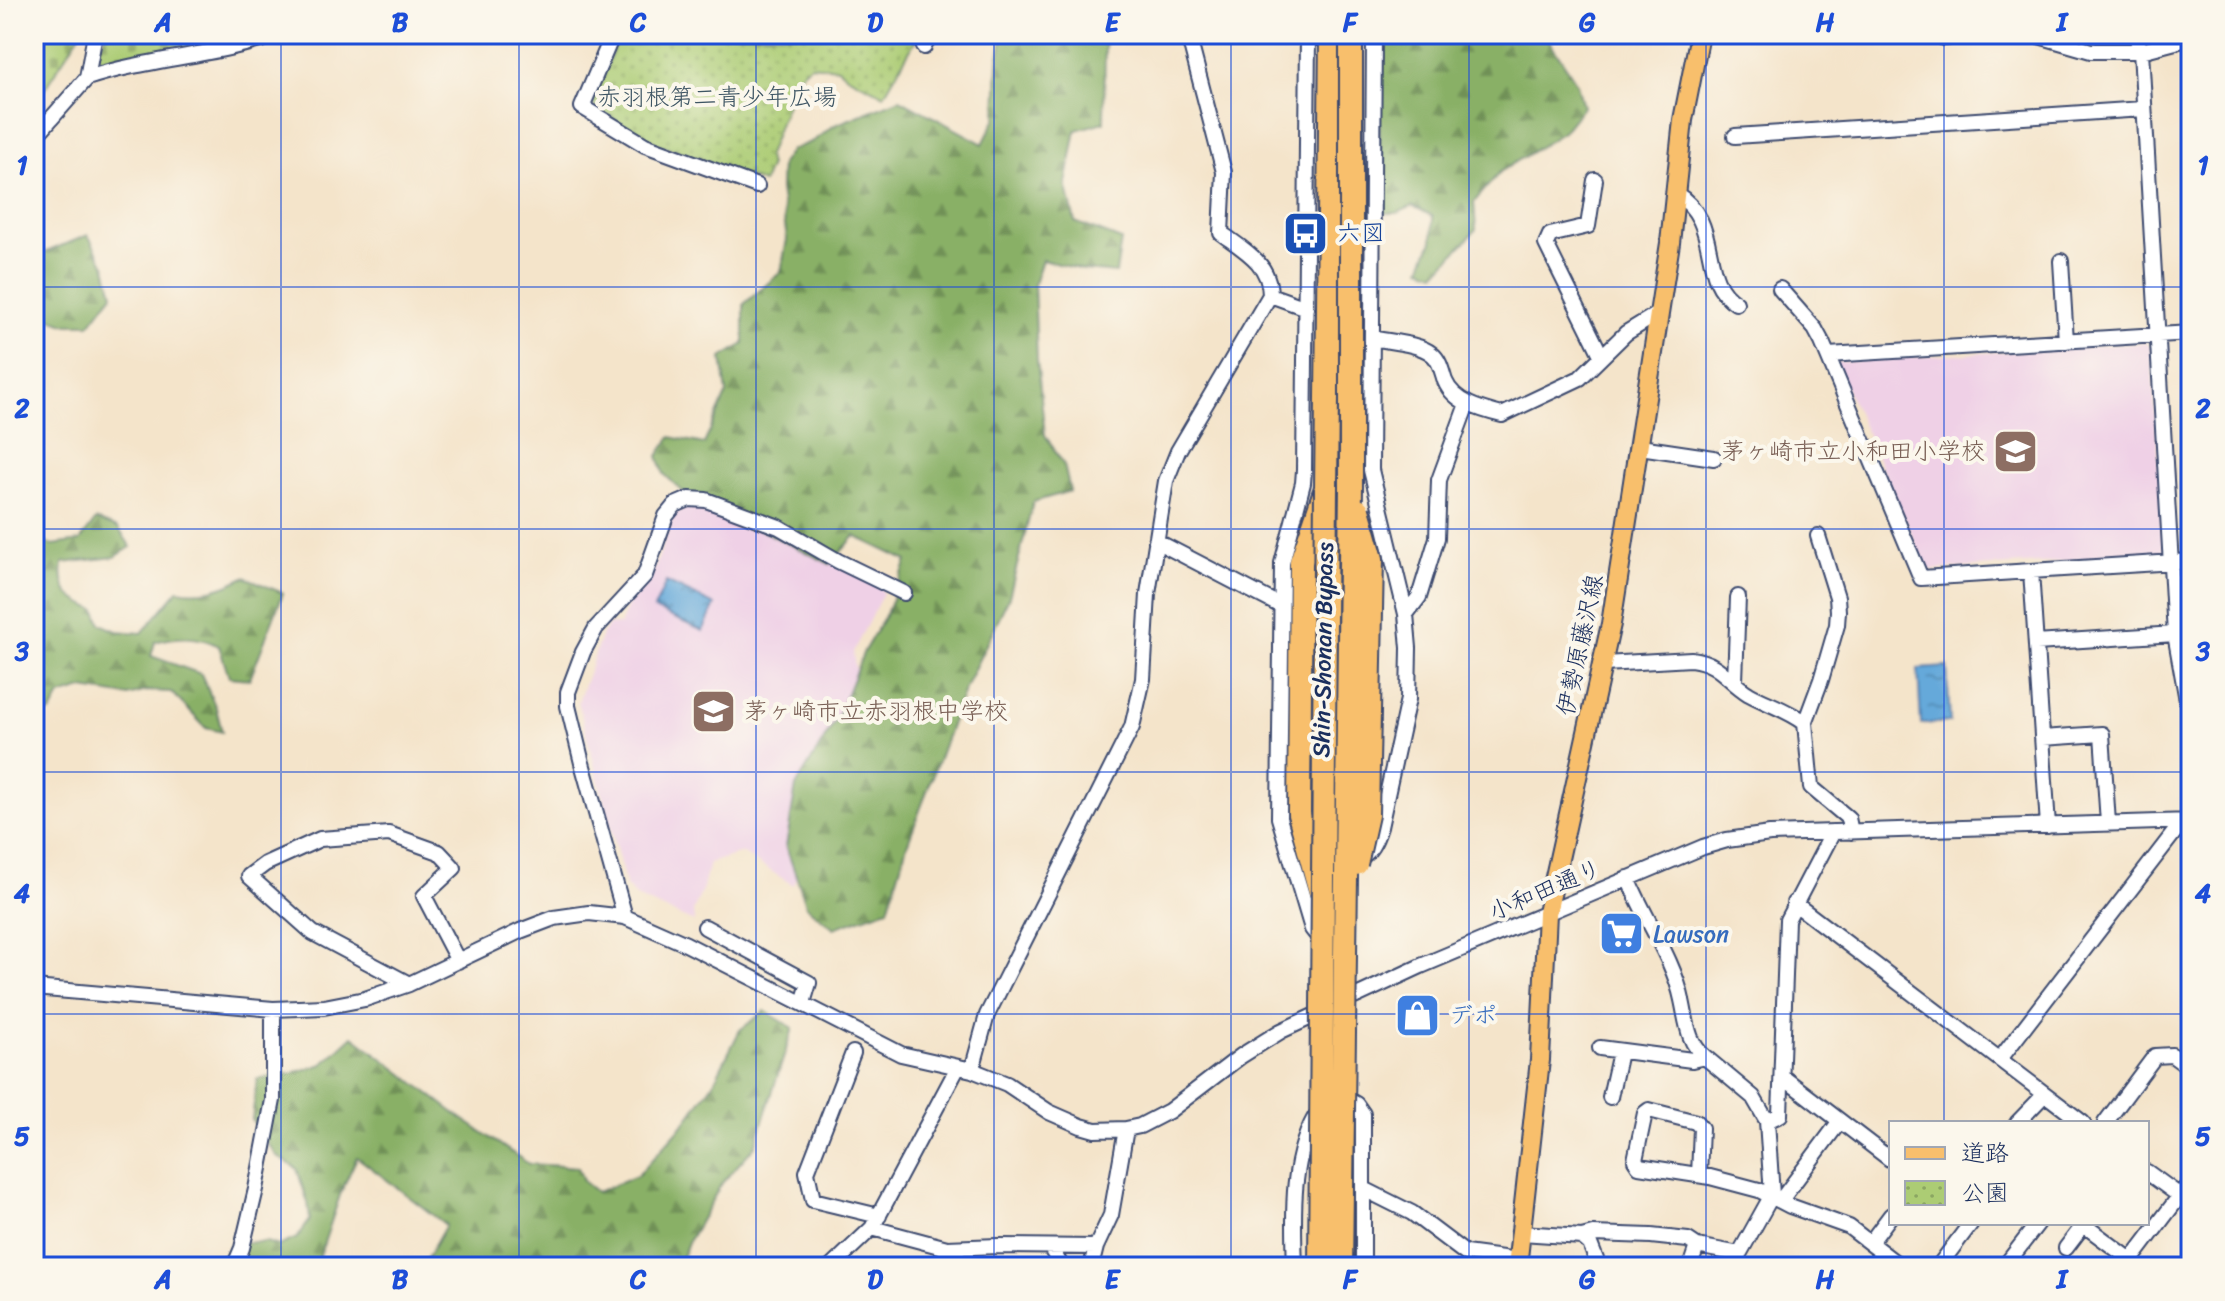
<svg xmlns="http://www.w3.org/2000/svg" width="2225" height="1301" font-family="Sriracha,'Klee One',sans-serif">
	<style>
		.built { fill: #efd0e6 }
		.forest { fill: url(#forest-firs); stroke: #527062; stroke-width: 2 }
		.cemetery { fill: url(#cemetery-stones); stroke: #647e69; stroke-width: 2 }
		.park { fill: url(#park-dots); stroke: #647e69; stroke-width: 2 }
		.water { fill: url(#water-ripples); stroke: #406c9c; stroke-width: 2 }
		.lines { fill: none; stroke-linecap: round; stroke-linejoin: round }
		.minor-casing { stroke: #3c4a6e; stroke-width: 18 }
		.major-casing { stroke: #3c4a6e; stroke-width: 22 }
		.highway-casing { stroke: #3c4a6e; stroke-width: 26 }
		.minor { stroke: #fff; stroke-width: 14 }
		.major { stroke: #f8bf6c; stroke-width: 18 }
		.highway { stroke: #f8bf6c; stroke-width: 22 }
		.highway-bridge-casing { stroke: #3c4a6e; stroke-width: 26; stroke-linecap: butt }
		.highway-bridge { stroke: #f8bf6c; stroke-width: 22 }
		.grid { fill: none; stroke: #1d4ed8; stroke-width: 2; stroke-opacity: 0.55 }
		.labels { text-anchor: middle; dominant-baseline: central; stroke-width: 8; stroke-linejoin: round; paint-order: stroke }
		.park-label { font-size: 24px; fill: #3f5664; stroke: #fbf7ec }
		.transit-label { font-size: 24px; fill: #164399; stroke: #fbf7ec; text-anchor: start }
		.education-label { font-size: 24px; fill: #785e54; stroke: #fbf7ec; text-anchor: end }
		.street-label { font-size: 24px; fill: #1b2f5e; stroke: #fbf7ec }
		.shop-label { font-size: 24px; fill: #366cbe; stroke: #fbf7ec; text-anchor: start }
		.neatline { fill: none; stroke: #1d4ed8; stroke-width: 3 }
		.grid-label { font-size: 26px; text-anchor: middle; font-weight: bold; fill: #1d4ed8 }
	</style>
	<defs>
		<pattern id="forest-firs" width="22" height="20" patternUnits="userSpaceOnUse" patternTransform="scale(2)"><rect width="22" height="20" fill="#89b066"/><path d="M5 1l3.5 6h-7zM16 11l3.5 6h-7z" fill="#6f9057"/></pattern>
		<pattern id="cemetery-stones" width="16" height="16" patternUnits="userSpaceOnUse" patternTransform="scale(2)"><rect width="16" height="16" fill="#accc74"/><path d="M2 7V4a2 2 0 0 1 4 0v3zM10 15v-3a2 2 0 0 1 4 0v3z" fill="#8ba662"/></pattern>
		<pattern id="park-dots" width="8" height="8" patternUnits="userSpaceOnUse" patternTransform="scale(2)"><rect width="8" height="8" fill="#accc74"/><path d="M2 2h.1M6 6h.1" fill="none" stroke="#8ba662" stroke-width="1.8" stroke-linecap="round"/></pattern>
		<pattern id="water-ripples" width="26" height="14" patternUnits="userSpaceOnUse" patternTransform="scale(2)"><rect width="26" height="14" fill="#65a9da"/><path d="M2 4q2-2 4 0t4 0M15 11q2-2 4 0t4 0" fill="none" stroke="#528ab4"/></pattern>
	</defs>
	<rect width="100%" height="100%" fill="#fbf7ec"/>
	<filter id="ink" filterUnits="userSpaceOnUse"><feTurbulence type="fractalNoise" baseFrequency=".0125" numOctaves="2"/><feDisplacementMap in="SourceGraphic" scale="16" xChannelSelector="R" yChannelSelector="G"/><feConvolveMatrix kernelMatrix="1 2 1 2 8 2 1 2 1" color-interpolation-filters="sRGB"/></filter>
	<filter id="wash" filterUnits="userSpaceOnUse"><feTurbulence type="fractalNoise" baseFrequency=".006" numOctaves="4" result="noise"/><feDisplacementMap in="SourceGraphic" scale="32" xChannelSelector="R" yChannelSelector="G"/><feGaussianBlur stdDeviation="1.8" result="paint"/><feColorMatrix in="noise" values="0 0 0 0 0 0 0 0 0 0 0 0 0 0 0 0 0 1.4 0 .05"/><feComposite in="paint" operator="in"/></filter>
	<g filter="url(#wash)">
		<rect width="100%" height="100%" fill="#f4e4ca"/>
		<path class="built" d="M 2147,343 L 2151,349 L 2164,550 L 2158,556 L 1928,570 L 1923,564 L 1913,537 L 1835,364 L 1838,362 Z
			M 689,505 L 703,505 L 777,530 L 880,585 L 883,593 L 853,652 L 856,676 L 843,720 L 804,783 L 787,833 L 808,845 L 793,885 L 742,853 L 709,863 L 703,888 L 693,911 L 694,922 L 636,897 L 626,886 L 578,702 L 602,634 L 610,624 L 620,625 L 629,603 L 647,583 L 656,565 L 673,515 Z"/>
		<path class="forest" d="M 1004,34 L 1105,34 L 1104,122 L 1076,130 L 1066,184 L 1075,222 L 1121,240 L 1116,273 L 1083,270 L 1042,260 L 1034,284 L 1037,360 L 1045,435 L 1064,465 L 1070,491 L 1033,502 L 1009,597 L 964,690 L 906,848 L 888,909 L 834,928 L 807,907 L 786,847 L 796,786 L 837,718 L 864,651 L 886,614 L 907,561 L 855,536 L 830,564 L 682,491 L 664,474 L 658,456 L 671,437 L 704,444 L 727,393 L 722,358 L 744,344 L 744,304 L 781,272 L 787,239 L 780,189 L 781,164 L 791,150 L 813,141 L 835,125 L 900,99 L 983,144 L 996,118 L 998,61 Z
			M 1380,34 L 1545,34 L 1577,84 L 1583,107 L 1563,132 L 1500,172 L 1474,202 L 1476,230 L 1436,273 L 1421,268 L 1432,241 L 1433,216 L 1413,206 L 1397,213 L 1379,213 Z
			M 88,235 L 106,267 L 113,294 L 90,324 L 65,324 L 34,313 L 34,257 Z
			M 96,520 L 118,528 L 131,547 L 115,557 L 63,563 C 59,592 72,600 96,610 L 101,624 L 117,631 L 142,633 L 178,590 C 203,595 223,588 245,577 L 283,593 L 250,679 L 229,677 L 219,646 C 197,635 178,636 155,642 L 151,656 L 201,674 L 216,708 L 222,732 L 206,728 L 171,692 L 147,691 L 128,696 L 83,689 L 60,696 L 51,712 L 34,717 L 34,539 L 53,545 L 80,541 Z
			M 765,1011 L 793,1028 L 755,1146 L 722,1183 L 689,1240 L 678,1267 L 422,1267 L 446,1225 L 357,1157 L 341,1192 L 316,1267 L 221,1267 L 222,1257 L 235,1242 L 266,1242 L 279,1246 L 297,1238 L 310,1220 L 308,1203 L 297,1169 L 276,1155 L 252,1120 L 257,1079 L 294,1073 L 323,1064 L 353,1036 L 461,1118 L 529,1164 L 578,1167 L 583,1181 L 597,1192 L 637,1176 L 684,1124 L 714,1082 L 740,1030 Z"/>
		<path class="cemetery" d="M 34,34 L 80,34 L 34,105 Z
			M 106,34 L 247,34 L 225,42 L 103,67 L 97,50 Z"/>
		<path class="park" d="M 620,34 L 919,34 L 884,95 L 847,76 L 838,68 L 810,65 L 796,79 L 767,158 L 770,165 L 763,183 L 644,139 L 593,106 L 594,94 Z"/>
		<path class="water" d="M 666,582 L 715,605 L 703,631 L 654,609 Z
			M 1947,667 L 1950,722 L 1921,724 L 1918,669 Z"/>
	</g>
	<g filter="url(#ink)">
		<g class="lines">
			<defs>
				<path id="minor" d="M 613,34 L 582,107 L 645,145 L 757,186
					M 1308,34 L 1304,470 L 1303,483 L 1282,563 L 1279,818 L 1312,929 L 1322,942
					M 1942,34 L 1944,38 L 1971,34
					M 2032,34 L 2091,51 L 2141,51 L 2191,38
					M 2135,34 L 2141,51 L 2175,634 L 2191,723
					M 924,47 L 930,34
					M 87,78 C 149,58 216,56 279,34
					M 1735,136 L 2143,109
					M 34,138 L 87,78 L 95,34
					M 1595,180 L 1588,226 L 1550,235 L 1546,244 L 1601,355
					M 1675,193 C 1724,222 1696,278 1736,303
					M 2061,261 L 2066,341
					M 1780,289 L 1815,329 L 1822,342 L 1921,578 L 2191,561
					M 1270,295 L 1306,308
					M 1372,338 C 1390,342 1418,343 1432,354 C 1440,360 1442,372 1445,381 C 1454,403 1482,410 1502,415 L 1580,378 L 1626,333 L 1657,314
					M 1828,355 L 2191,333
					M 1640,447 L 1714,458
					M 1818,536 L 1837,597 L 1838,611 L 1837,625 L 1821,680 L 1805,723 L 1811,787 L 1848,818 L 1851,832
					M 1156,541 L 1281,606
					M 2031,571 L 2048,826
					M 1406,614 L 1419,597 L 1437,538 L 1439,480 L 1467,404
					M 2036,643 L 2175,634
					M 1604,664 L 1691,659 C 1721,663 1726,680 1749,694 C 1767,704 1788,710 1805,723
					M 1735,681 L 1738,597
					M 2042,738 L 2102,734 L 2108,823
					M 1357,861 C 1370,852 1375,843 1380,827 L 1408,699 L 1409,648 L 1406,614 L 1371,470 L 1374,34
					M 1628,878 C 1643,916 1674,960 1682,1000 C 1687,1022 1687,1042 1705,1057
					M 1794,903 L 2083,1123
					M 625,917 L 582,763 L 568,706 L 568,692 L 583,652 L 596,628 L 645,575 L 666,516 L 675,505 L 689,499 L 706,500 L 779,527 L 838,561 L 904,593
					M 705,927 L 809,983 L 803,1003
					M 409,984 L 313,933 L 249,876 L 265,864 L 320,839 L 389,834 L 439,852 L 454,868 L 424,896 L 458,961
					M 34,988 L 273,1009 L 324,1007 L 365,999 L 409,984 L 520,931 L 554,918 L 589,913 L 625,917 L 686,944 L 901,1054 L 972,1070 L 1007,1084 L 1049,1112 L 1081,1126 L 1095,1130 L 1126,1129 L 1140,1126 L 1169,1111 L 1241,1056 L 1281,1031 L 1421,966 L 1703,847 L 1727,840 L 1770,834 L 2191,821
					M 1600,1048 L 1692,1060 L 1705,1057 L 1753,1097 L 1767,1121
					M 853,1053 L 807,1172 L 813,1200 L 879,1216
					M 2000,1059 L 2183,821
					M 972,1070 L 987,1015 L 1132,727 L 1143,679 L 1148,594 L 1166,481 L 1178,451 L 1270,295 C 1270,263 1244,250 1221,233 L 1224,172 L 1188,34
					M 1784,1078 L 1891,1160
					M 1340,1095 L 1356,1104 L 1363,1114 L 1363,1267
					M 1610,1097 L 1620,1052
					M 2017,1123 L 2045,1094
					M 2105,1123 L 2155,1056 L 2172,1055 L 2191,1069
					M 2147,1172 L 2191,1204
					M 1699,1175 L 1701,1128 L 1696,1122 L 1649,1110 L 1645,1113 L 1635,1160 L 1639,1166 L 1710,1177 L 1759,1190 L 1790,1206 L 1849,1227 L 1901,1267
					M 1364,1189 L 1412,1213 L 1465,1253 L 1518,1260
					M 1781,1200 L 1840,1121
					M 2084,1225 L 2131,1260
					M 872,1228 L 947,1248 L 998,1246 L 1096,1247 L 1111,1215 L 1126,1129
					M 1521,1233 L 1582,1237 L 1593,1234 L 1651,1236 L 1688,1240 L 1697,1246 L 1739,1254
					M 1582,1237 L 1590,1244 L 1599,1267
					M 1870,1243 L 1891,1215
					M 1050,1247 L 1062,1267
					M 2066,1248 L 2085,1223
					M 234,1267 L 242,1248 L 256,1189 L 273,1100 L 273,1009
					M 831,1267 L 872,1228 L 958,1067
					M 944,1267 L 947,1248
					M 1091,1267 L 1096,1247
					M 1295,1267 C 1293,1215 1290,1153 1320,1109
					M 1690,1267 L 1697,1246
					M 1732,1267 L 1772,1195 L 1767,1121 L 1780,1115 L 1787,920 L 1833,832
					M 1938,1267 L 1971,1223
					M 2004,1267 L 2038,1223
					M 2126,1267 L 2191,1181"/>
				<path id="major" d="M 1517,1267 L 1540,1060 L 1547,913 L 1611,624 L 1670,243 L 1683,120 L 1700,34"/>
				<path id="highway" d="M 1320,891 L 1299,814 L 1301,562 L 1326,488 L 1331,34"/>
			</defs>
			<use href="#minor" class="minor-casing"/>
			<use href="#major" class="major-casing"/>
			<use href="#highway" class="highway-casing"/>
			<use href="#minor" class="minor"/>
			<use href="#major" class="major"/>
			<use href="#highway" class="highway"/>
			<defs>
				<path id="highway-bridge" d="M 1356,864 L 1367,815 L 1372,559 L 1358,510
					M 1320,1267 L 1326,488
					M 1341,1267 L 1351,487 L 1351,34"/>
			</defs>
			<use href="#highway-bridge" class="highway-bridge-casing"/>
			<use href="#highway-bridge" class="highway-bridge"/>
		</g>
	</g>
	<path class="grid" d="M 281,34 L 281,1267M 519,34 L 519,1267M 756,34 L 756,1267M 994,34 L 994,1267M 1231,34 L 1231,1267M 1469,34 L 1469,1267M 1706,34 L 1706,1267M 1944,34 L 1944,1123M 34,287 L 2191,287M 34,529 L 2191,529M 34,772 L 2191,772M 34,1014 L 2191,1014M 1944,1223 L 1944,1267"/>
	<defs>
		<symbol id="bus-square" viewBox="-11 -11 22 22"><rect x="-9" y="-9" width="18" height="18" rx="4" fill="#1a4fb4" stroke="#fbf7ec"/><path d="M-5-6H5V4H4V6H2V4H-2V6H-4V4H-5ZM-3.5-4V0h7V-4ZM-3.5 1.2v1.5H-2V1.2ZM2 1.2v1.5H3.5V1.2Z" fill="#fff"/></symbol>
		<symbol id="school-square" viewBox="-11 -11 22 22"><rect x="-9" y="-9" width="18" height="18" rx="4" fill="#8d6e63" stroke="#fbf7ec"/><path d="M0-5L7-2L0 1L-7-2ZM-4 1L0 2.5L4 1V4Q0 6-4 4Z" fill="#fff"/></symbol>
		<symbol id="supermarket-square" viewBox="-11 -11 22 22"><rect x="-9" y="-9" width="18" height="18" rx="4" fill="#3f7fe0" stroke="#fbf7ec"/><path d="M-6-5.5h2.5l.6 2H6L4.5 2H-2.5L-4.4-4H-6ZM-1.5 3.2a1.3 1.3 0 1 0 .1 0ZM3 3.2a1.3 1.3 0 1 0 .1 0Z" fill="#fff"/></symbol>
		<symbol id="shop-square" viewBox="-11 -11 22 22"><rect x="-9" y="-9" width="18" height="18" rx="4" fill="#3f7fe0" stroke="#fbf7ec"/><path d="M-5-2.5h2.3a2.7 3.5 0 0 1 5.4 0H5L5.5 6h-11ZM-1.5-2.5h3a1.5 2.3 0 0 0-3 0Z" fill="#fff"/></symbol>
	</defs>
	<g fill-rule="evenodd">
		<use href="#bus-square" x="1280" y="208" width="51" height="51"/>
		<use href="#school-square" x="1990" y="426" width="51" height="51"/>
		<use href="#school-square" x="688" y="686" width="51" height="51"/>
		<use href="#supermarket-square" x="1596" y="908" width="51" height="51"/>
		<use href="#shop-square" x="1392" y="990" width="51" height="51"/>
	</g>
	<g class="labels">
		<g class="park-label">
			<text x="717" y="97">赤羽根第二青少年広場</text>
		</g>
		<g class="transit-label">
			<text x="1337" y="233">六図</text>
		</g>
		<g class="education-label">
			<text x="1985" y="451">茅ヶ崎市立小和田小学校</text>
			<text x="744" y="711" text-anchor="start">茅ヶ崎市立赤羽根中学校</text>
		</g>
		<g class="street-label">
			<text transform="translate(1580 645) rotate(-78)">伊勢原藤沢線</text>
			<text transform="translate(1323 650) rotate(-89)">Shin-Shonan Bypass</text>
			<text transform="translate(1545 890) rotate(-23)">小和田通り</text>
		</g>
		<g class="shop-label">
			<text x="1653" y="934">Lawson</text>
			<text x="1449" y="1015">デポ</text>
		</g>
	</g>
	<rect width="2225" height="1301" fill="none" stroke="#fbf7ec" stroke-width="88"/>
	<rect x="1889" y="1121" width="260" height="104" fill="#fbf7ec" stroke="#a1a7b3" stroke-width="2"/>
	<rect x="1905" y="1147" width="40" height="12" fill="#f8bf6c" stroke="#a1a7b3" stroke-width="2"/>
	<text x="1961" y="1161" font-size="24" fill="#1b2f5e">道路</text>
	<rect x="1905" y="1181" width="40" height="24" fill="url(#park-dots)" stroke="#a1a7b3" stroke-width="2"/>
	<text x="1961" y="1201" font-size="24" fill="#1b2f5e">公園</text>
	<rect x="44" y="44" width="2137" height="1213" class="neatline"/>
	<g class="grid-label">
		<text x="163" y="31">A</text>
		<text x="400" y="31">B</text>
		<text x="638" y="31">C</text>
		<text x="875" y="31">D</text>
		<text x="1112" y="31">E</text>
		<text x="1350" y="31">F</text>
		<text x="1587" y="31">G</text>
		<text x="1825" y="31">H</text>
		<text x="2062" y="31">I</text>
		<text x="22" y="174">1</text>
		<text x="2203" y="174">1</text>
		<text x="22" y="417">2</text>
		<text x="2203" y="417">2</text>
		<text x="22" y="660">3</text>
		<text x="2203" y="660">3</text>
		<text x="22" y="902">4</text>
		<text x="2203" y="902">4</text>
		<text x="22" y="1145">5</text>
		<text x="2203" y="1145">5</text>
		<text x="163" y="1288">A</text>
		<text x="400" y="1288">B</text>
		<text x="638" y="1288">C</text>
		<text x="875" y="1288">D</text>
		<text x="1112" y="1288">E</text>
		<text x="1350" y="1288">F</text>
		<text x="1587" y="1288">G</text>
		<text x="1825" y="1288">H</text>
		<text x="2062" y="1288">I</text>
	</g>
</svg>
